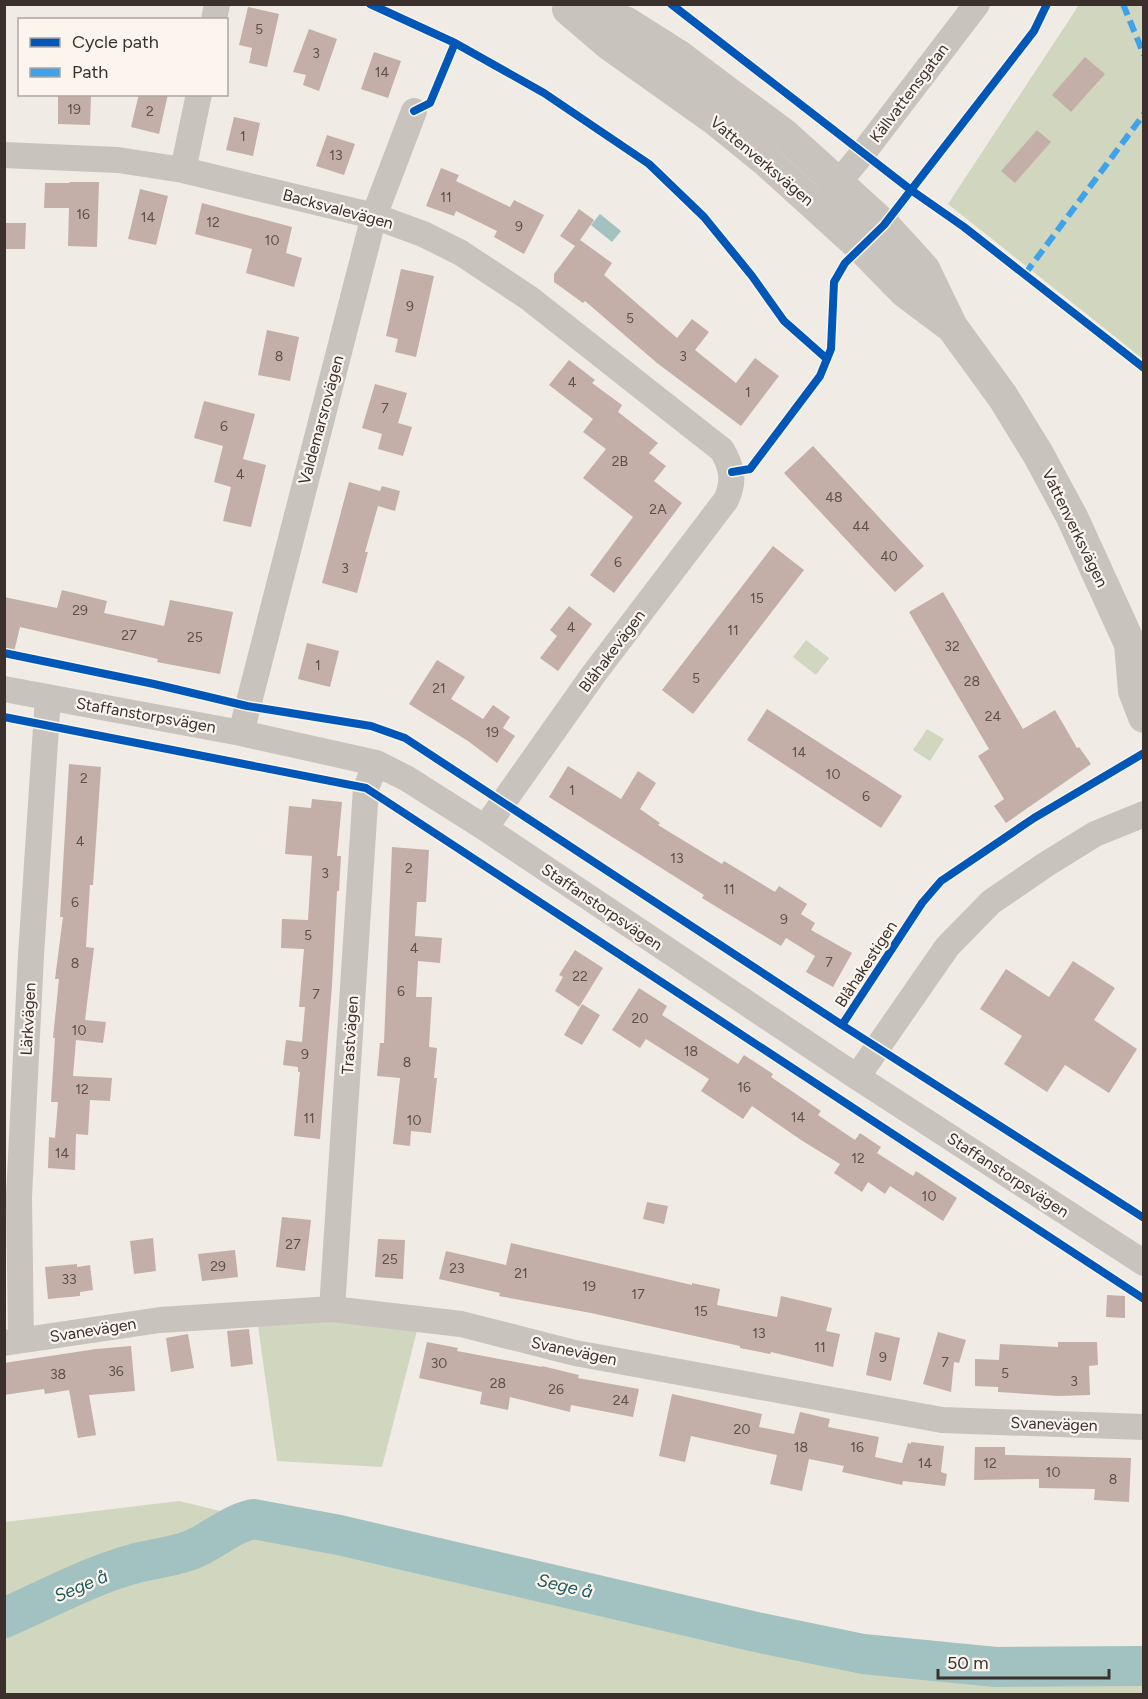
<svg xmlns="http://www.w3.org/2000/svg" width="1148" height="1699" font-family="Figtree,sans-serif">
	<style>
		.green { fill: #d1d6bf }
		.water { fill: #a1c2c1 }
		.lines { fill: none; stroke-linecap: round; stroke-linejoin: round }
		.river { stroke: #a1c2c1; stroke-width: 40 }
		.building { fill: #c3afa7 }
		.minor { stroke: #c9c3be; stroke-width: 26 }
		.tertiary { stroke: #c9c3be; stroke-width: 32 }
		.quiet { stroke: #3fa3eb; stroke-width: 6; stroke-dasharray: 12 6; stroke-linecap: butt }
		.cycleway-casing { stroke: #fbf5ee; stroke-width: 11 }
		.cycleway { stroke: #0057b8; stroke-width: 8 }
		.labels { text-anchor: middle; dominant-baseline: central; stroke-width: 4.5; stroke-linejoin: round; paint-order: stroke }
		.number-label { font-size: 14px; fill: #5d504a }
		.street-label { font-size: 16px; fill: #3b302b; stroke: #fbf5ee }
		.water-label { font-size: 18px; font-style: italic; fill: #1f5a5e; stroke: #fbf5ee }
	</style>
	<rect width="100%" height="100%" fill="#f0ebe5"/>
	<path class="green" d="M 1078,5 L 1143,5 L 1143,359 L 948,204 L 1075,11 Z
		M 806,640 L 829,658 L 816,675 L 793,657 Z
		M 927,729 L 944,739 L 930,761 L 913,750 Z
		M 257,1319 L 337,1320 L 418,1327 L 382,1467 L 277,1461 Z
		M 179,1501 L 253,1519 L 339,1535 L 756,1632 L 863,1654 L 996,1667 L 1143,1666 L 1143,1694 L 5,1694 L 5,1522 Z"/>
	<path class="water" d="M 600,214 L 621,231 L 612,242 L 591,225 Z"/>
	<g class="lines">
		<path class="river" d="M 4,1618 C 46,1600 89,1576 133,1564 C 152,1559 172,1557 191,1550 C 213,1541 230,1524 253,1519 L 339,1535 L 756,1632 L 863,1654 L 996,1667 L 1144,1666"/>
	</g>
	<path class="building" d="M 248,7 L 279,14 L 267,67 L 249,63 L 252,48 L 239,45 Z
		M 309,29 L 337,39 L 319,91 L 303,85 L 306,75 L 293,72 Z
		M 374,52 L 401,61 L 388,98 L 361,89 Z
		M 1085,57 L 1105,74 L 1071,112 L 1052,95 Z
		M 58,94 L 91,94 L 90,125 L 58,124 Z
		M 139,94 L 168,94 L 159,134 L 131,127 Z
		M 234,117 L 260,123 L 253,156 L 226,150 Z
		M 1037,130 L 1051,142 L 1015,183 L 1001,171 Z
		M 327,135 L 355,144 L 344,175 L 316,166 Z
		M 441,168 L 459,175 L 456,181 L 510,207 L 514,200 L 544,215 L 524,254 L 494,237 L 497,231 L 456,211 L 454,216 L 426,206 Z
		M 70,182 L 99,182 L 97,247 L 68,246 L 69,208 L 44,208 L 45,183 L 69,183 Z
		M 140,189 L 168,196 L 156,245 L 128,239 Z
		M 202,203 L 292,227 L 286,253 L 302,258 L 294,287 L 246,273 L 252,249 L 195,234 Z
		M 579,209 L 594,220 L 580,240 L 612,263 L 604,275 L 677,338 L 692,319 L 709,332 L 695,350 L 736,383 L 755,358 L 779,376 L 741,426 L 657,363 L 585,301 L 583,303 L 554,282 L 554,274 L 575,246 L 560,236 Z
		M 4,223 L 26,223 L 25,249 L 4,249 Z
		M 401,269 L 434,276 L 416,357 L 395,352 L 398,339 L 386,336 Z
		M 267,330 L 299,337 L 290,381 L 258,375 Z
		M 569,360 L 595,380 L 592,383 L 622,405 L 618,412 L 658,443 L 649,453 L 666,466 L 654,481 L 682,503 L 614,593 L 590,575 L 633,517 L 583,478 L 606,449 L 583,432 L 593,419 L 549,385 Z
		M 375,384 L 407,393 L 398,423 L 412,427 L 403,456 L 378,449 L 382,434 L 362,428 Z
		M 204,401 L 255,414 L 243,459 L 266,465 L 251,527 L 223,521 L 231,487 L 214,482 L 223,446 L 194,438 Z
		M 813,446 L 924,566 L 895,592 L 784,473 Z
		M 349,482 L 380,491 L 382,486 L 400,491 L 395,511 L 378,506 L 365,552 L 368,552 L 357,593 L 322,583 Z
		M 773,546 L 804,570 L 693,714 L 662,690 Z
		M 62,590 L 107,601 L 104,613 L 164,626 L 170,600 L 233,612 L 220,674 L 157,662 L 158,659 L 20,627 L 12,660 L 4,659 L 4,597 L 57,608 Z
		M 943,592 L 1023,729 L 1055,710 L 1077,748 L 1079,747 L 1091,764 L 1006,823 L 994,806 L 1004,799 L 978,756 L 989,749 L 909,612 Z
		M 569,606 L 592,624 L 558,671 L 540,658 L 557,636 L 550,630 Z
		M 307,643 L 339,651 L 330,687 L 298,679 Z
		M 437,660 L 465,677 L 451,699 L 483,719 L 493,705 L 510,717 L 503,728 L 515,736 L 497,763 L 468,741 L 409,704 Z
		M 767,709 L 902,796 L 881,828 L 747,740 Z
		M 69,764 L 101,767 L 93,885 L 90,885 L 86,947 L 94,948 L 85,1020 L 106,1022 L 103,1043 L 76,1040 L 73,1076 L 112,1078 L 110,1101 L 90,1100 L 88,1135 L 76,1134 L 75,1170 L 48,1168 L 49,1137 L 55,1138 L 58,1102 L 51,1102 L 55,1038 L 53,1038 L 59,979 L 55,979 L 63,917 L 60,917 Z
		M 568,766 L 621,799 L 638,771 L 656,783 L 640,809 L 660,823 L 658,825 L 722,864 L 724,861 L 775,892 L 779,886 L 807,904 L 801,914 L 815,923 L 811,930 L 852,953 L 833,987 L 806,972 L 815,956 L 786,938 L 781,946 L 702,898 L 704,895 L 549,797 Z
		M 312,799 L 342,802 L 337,856 L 341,856 L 339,891 L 337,891 L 332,985 L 320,1139 L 294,1136 L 300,1072 L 298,1072 L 298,1067 L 283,1065 L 286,1040 L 302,1042 L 305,1007 L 299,1007 L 304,949 L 281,948 L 282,919 L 308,920 L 312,856 L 285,854 L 289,806 L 311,808 Z
		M 392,847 L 429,850 L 426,902 L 417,902 L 415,936 L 442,938 L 440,963 L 418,961 L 416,997 L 432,997 L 429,1047 L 437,1048 L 434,1078 L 437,1078 L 431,1133 L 411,1131 L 410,1146 L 393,1144 L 400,1078 L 377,1076 L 380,1043 L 384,1043 Z
		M 575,950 L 603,968 L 579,1007 L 555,991 L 563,977 L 559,975 Z
		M 1073,961 L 1115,988 L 1094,1020 L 1137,1049 L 1109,1093 L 1065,1065 L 1047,1092 L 1004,1064 L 1022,1036 L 980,1009 L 1006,969 L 1049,997 Z
		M 639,988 L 667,1006 L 662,1015 L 738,1064 L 744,1055 L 773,1074 L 771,1077 L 821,1111 L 818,1115 L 855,1140 L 860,1133 L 881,1147 L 877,1153 L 913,1176 L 916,1171 L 957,1198 L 943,1221 L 890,1186 L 885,1194 L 868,1182 L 862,1192 L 834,1173 L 840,1164 L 801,1140 L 752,1106 L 743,1119 L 701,1091 L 709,1079 L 646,1039 L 640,1048 L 612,1030 Z
		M 582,1004 L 600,1015 L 582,1045 L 564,1035 Z
		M 647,1202 L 668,1206 L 664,1224 L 643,1219 Z
		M 282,1217 L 311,1220 L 305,1271 L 276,1267 Z
		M 153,1238 L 156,1271 L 134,1274 L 130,1241 Z
		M 378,1239 L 405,1240 L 403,1279 L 375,1277 Z
		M 511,1243 L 692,1285 L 692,1283 L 720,1289 L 717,1305 L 777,1317 L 781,1296 L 832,1308 L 826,1331 L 840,1334 L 833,1367 L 771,1352 L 770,1354 L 740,1348 L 740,1346 L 591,1313 L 499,1296 L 500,1293 L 439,1279 L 446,1251 L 506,1265 Z
		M 235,1250 L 238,1277 L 202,1281 L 198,1254 Z
		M 77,1264 L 77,1267 L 90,1265 L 93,1290 L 80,1292 L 80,1296 L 48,1299 L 45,1267 Z
		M 1107,1295 L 1125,1296 L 1125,1318 L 1106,1317 Z
		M 249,1329 L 253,1364 L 231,1367 L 227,1331 Z
		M 875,1332 L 900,1338 L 891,1381 L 866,1375 Z
		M 938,1332 L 966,1340 L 959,1363 L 954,1362 L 951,1392 L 923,1384 Z
		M 188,1334 L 194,1368 L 171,1372 L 166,1338 Z
		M 427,1342 L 458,1348 L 457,1351 L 542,1367 L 542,1366 L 579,1375 L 578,1378 L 639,1389 L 633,1417 L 571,1405 L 570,1412 L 510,1397 L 508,1410 L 480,1404 L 482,1392 L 419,1378 Z
		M 1058,1342 L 1097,1342 L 1098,1365 L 1089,1366 L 1090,1395 L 1059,1396 L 998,1392 L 998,1387 L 975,1386 L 975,1359 L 999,1360 L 1000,1344 L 1058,1347 Z
		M 131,1346 L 135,1391 L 89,1395 L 96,1435 L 78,1438 L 69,1390 L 45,1394 L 44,1389 L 4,1395 L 4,1363 L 96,1349 Z
		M 672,1394 L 762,1414 L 759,1427 L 794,1434 L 800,1412 L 830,1419 L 828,1427 L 879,1437 L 875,1457 L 902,1463 L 908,1443 L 911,1444 L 911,1442 L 944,1446 L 941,1472 L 947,1474 L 945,1486 L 903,1481 L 902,1485 L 842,1472 L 844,1466 L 809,1459 L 802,1491 L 770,1484 L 777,1455 L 691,1436 L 685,1462 L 659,1456 Z
		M 975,1447 L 1005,1447 L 1005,1455 L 1131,1458 L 1129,1502 L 1094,1500 L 1095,1489 L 1039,1488 L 1039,1479 L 974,1480 Z"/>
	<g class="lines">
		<path class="minor" d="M 214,20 L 217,4
			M 4,155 L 118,160 L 183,170 L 374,216 L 423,234 L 461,253 L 529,298 L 722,450 C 732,467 735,481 726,500 L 593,675 L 485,828
			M 183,170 L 199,94
			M 827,196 L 863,153 L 977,4
			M 4,689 L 241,733 L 376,763 L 406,778 L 485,828 L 857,1077 L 1144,1263
			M 241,733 L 374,216 L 414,111
			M 857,1077 L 947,947 L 991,902 L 1045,865 L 1095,834 L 1144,814
			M 332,1309 L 366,788 L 376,763
			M 21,1340 L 19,1197 L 31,955 L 48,697
			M 4,1343 L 160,1320 L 332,1309 L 461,1324 L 575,1353 L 942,1420 L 1144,1427"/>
		<path class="tertiary" d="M 577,4 L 627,23 L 679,56 L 735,98 L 785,135 L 838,183 L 884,225 L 924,269 L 952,327 L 1003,397 L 1038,454 L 1072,517 L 1130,644 L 1144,660
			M 568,9 L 610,45 L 717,121 L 765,160 L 861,247 L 905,292 L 949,325
			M 1130,644 L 1134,691 L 1144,717"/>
		<path class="quiet" d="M 1123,4 L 1144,55
			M 1025,274 L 1144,114"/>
		<defs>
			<path id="cycleway" d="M 370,4 L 455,43 L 544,93 L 649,164 L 704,217 L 752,276 L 784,321 L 827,359
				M 671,4 L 911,190 L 964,227 L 1144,368
				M 414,111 L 430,103 L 455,43
				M 732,472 L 750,469 L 820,376 L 831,349 L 834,282 L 845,263 L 884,225 L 1034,31 L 1047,4
				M 4,653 L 154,684 L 247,706 L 371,726 L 405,738 L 842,1025
				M 4,717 L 366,788 L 1144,1299
				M 1144,753 L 1034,818 L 941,881 L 922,903 L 842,1025 L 1144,1218"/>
		</defs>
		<use href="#cycleway" class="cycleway-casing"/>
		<use href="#cycleway" class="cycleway"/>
	</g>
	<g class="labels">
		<g class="number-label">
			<text x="259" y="29">5</text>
			<text x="316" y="53">3</text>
			<text x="382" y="72">14</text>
			<text x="74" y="109">19</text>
			<text x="150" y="111">2</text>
			<text x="243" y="136">1</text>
			<text x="336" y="155">13</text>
			<text x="446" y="197">11</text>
			<text x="83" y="214">16</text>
			<text x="148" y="217">14</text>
			<text x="213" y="222">12</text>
			<text x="519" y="226">9</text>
			<text x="272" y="240">10</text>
			<text x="410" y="306">9</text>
			<text x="630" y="318">5</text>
			<text x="279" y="356">8</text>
			<text x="683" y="356">3</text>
			<text x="572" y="382">4</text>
			<text x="748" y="392">1</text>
			<text x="385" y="408">7</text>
			<text x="224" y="426">6</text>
			<text x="620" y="461">2B</text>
			<text x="240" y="474">4</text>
			<text x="834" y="497">48</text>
			<text x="658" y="509">2A</text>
			<text x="861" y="526">44</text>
			<text x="889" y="556">40</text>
			<text x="618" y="562">6</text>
			<text x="345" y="568">3</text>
			<text x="757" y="598">15</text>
			<text x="80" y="610">29</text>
			<text x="571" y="627">4</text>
			<text x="733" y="630">11</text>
			<text x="129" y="635">27</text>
			<text x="195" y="637">25</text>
			<text x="952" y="646">32</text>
			<text x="318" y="665">1</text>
			<text x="696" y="678">5</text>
			<text x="972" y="681">28</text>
			<text x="439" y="688">21</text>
			<text x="993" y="716">24</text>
			<text x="492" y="732">19</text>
			<text x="799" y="752">14</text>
			<text x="833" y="774">10</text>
			<text x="84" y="778">2</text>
			<text x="572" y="790">1</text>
			<text x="866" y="796">6</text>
			<text x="80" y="841">4</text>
			<text x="677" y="858">13</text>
			<text x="409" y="868">2</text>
			<text x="325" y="873">3</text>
			<text x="729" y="889">11</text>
			<text x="75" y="902">6</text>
			<text x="784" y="919">9</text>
			<text x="308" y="935">5</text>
			<text x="414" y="948">4</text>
			<text x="829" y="962">7</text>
			<text x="75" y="963">8</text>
			<text x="580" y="976">22</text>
			<text x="401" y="991">6</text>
			<text x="316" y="994">7</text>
			<text x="640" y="1018">20</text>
			<text x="79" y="1030">10</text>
			<text x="691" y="1051">18</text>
			<text x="305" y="1054">9</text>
			<text x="407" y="1062">8</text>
			<text x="744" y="1087">16</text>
			<text x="82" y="1089">12</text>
			<text x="798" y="1117">14</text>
			<text x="309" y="1118">11</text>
			<text x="414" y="1120">10</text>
			<text x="62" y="1153">14</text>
			<text x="858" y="1158">12</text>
			<text x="929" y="1196">10</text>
			<text x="293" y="1244">27</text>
			<text x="390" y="1259">25</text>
			<text x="218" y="1266">29</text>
			<text x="457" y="1268">23</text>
			<text x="521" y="1273">21</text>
			<text x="69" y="1279">33</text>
			<text x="589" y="1286">19</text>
			<text x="638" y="1294">17</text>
			<text x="701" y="1311">15</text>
			<text x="759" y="1333">13</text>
			<text x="820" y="1347">11</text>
			<text x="883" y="1357">9</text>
			<text x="945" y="1362">7</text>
			<text x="439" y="1363">30</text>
			<text x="116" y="1371">36</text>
			<text x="1005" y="1373">5</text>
			<text x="58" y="1374">38</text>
			<text x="1074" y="1381">3</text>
			<text x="498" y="1383">28</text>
			<text x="556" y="1389">26</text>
			<text x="621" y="1400">24</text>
			<text x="742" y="1429">20</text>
			<text x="801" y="1447">18</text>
			<text x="857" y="1447">16</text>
			<text x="925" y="1463">14</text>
			<text x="990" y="1463">12</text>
			<text x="1053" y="1472">10</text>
			<text x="1113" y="1479">8</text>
		</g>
		<g class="street-label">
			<text transform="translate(909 93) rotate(-53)">Källvattensgatan</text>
			<text transform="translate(762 161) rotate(40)">Vattenverksvägen</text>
			<text transform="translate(338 209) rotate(15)">Backsvalevägen</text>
			<text transform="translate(321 420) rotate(-75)">Valdemarsrovägen</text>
			<text transform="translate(1075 528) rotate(64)">Vattenverksvägen</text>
			<text transform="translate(612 651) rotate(-53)">Blåhakevägen</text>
			<text transform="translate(146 715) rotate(10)">Staffanstorpsvägen</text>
			<text transform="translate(602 907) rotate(34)">Staffanstorpsvägen</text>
			<text transform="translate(866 964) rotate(-57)">Blåhakestigen</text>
			<text transform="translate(28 1019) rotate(-87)">Lärkvägen</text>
			<text transform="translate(350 1035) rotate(-86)">Trastvägen</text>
			<text transform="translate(1008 1175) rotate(33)">Staffanstorpsvägen</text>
			<text transform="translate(93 1330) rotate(-9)">Svanevägen</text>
			<text transform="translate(574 1351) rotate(12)">Svanevägen</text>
			<text transform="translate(1054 1424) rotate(2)">Svanevägen</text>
		</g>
		<g class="water-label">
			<text transform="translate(81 1586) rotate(-23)">Sege å</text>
			<text transform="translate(565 1586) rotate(13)">Sege å</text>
		</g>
	</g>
	<rect width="1148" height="1699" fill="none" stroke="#3b302b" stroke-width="12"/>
	<rect x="18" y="18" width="210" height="78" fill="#fbf5ee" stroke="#aea6a0" stroke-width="1.5"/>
	<rect x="30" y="38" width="30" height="9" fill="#0057b8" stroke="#aea6a0" stroke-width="1.5"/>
	<text x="72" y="48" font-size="18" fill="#3b302b">Cycle path</text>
	<rect x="30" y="68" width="30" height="9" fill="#3fa3eb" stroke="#aea6a0" stroke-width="1.5"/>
	<text x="72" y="78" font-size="18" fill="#3b302b">Path</text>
	<path d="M938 1669v9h171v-9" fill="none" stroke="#3b302b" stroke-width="3"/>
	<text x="947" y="1669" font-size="18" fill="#3b302b" stroke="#fbf5ee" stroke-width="4.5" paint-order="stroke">50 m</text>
</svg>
